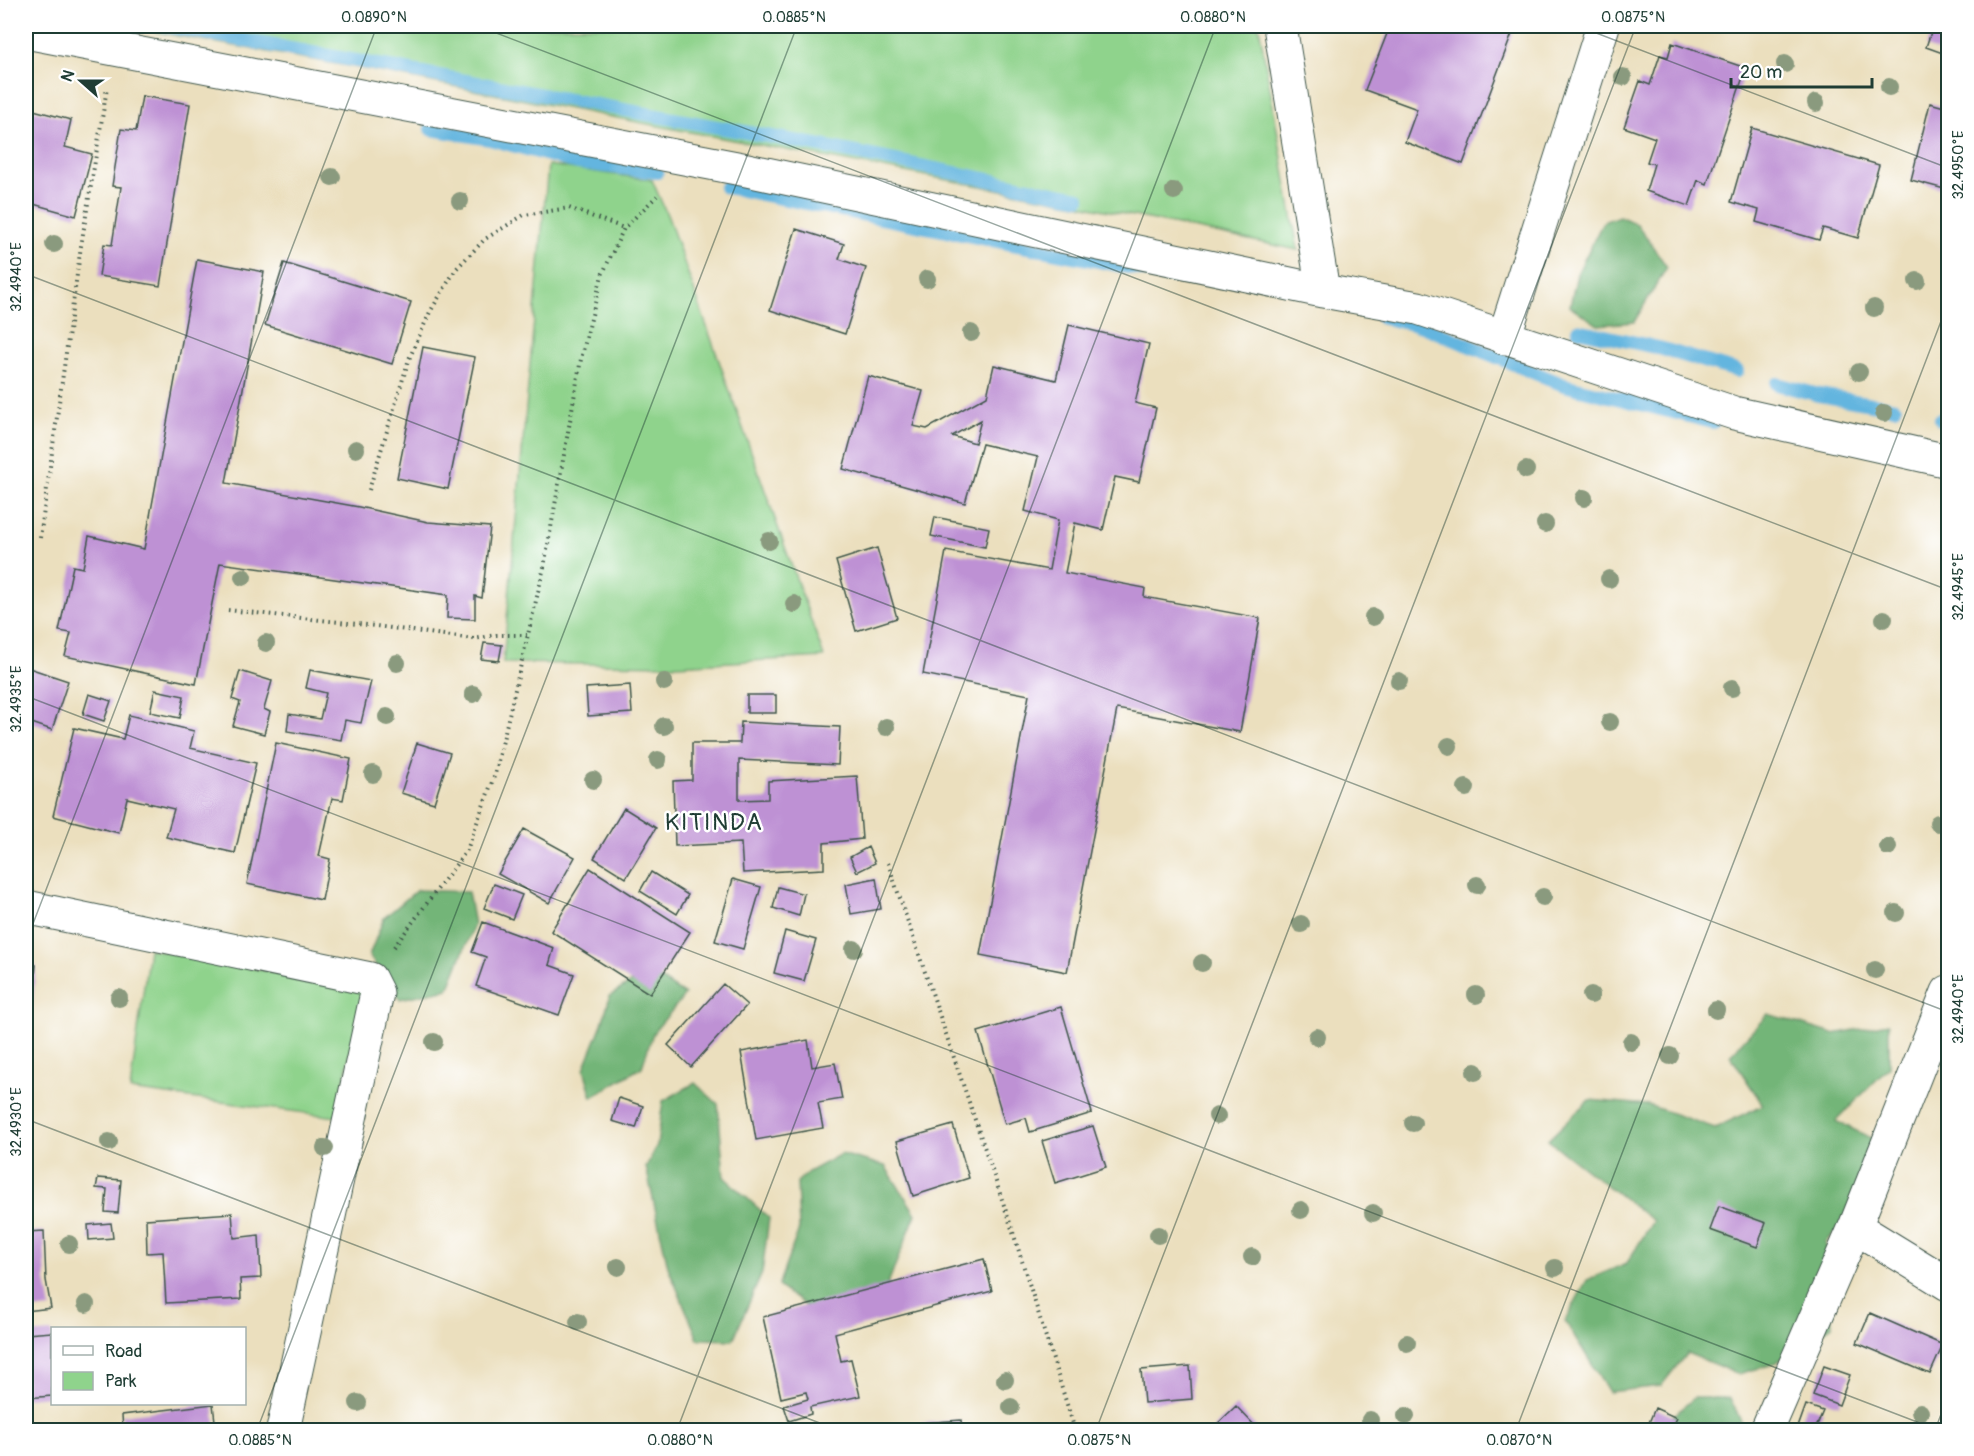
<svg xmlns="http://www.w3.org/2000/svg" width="1974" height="1456" font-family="Pangolin,sans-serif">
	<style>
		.green { fill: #8fd38c; stroke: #578860; stroke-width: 1.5 }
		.forest { fill: #73b578; stroke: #497956; stroke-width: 1.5 }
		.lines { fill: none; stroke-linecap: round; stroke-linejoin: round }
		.stream { stroke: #63b5df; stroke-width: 14 }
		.building { fill: #be91d4; fill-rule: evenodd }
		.minor-casing { stroke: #3e5549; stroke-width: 35 }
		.path { stroke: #3e5549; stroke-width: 4; stroke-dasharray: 1.5 4.5; stroke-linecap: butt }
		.minor { stroke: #fff; stroke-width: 33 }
		.tree { fill: #8a9a7e }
		.ticks { fill: none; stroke: #1f3d34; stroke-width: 1.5; stroke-opacity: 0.45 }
		.labels { text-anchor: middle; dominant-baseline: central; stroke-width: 5; stroke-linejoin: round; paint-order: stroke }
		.quarter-label { font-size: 24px; letter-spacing: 1.5px; fill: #1f3d34; stroke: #fff }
		.neatline { fill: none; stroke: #1f3d34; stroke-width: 2 }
		.ticks-label { font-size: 15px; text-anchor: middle; fill: #1f3d34 }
	</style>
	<rect width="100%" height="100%" fill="#fff"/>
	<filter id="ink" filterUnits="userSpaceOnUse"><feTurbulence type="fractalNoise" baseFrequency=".0167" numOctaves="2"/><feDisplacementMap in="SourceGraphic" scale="12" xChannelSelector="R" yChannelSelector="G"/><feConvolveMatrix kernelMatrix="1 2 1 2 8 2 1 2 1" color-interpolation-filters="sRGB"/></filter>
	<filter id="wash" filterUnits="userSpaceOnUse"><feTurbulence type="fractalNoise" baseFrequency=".008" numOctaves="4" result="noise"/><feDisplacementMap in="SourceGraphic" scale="24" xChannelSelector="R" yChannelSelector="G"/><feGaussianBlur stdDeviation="1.35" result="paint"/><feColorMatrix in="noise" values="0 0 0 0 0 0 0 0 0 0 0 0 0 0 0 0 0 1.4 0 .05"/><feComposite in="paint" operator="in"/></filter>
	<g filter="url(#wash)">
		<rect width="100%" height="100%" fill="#ebdfbe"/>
		<path class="green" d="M 122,26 L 1259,26 L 1298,250 L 1071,203 L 653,125 L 370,70 Z
			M 548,165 L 652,180 L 668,217 L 824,657 L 677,665 L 503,663 Z
			M 149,949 L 364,989 L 336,1117 L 130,1090 Z"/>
		<path class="forest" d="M 1619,216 L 1637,224 L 1667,267 L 1634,322 L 1598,325 L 1570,306 L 1577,274 L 1603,222 Z
			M 417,890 L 468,892 L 474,925 L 448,989 L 400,999 L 369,956 L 384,918 Z
			M 648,971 L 685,995 L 653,1033 L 642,1067 L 592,1097 L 584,1069 L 602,1024 L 610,996 Z
			M 1768,1014 L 1833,1034 L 1889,1024 L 1889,1067 L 1836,1121 L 1873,1139 L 1887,1185 L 1825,1242 L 1832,1325 L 1774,1364 L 1738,1374 L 1687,1353 L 1661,1386 L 1609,1392 L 1565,1321 L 1587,1280 L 1627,1263 L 1653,1221 L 1548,1140 L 1589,1100 L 1648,1105 L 1715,1128 L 1763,1105 L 1730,1055 Z
			M 695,1083 L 718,1104 L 724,1177 L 769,1218 L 762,1273 L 733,1340 L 698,1339 L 668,1267 L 646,1167 L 657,1145 L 663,1101 Z
			M 841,1154 L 885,1166 L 916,1214 L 878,1308 L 821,1317 L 778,1286 L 799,1229 L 797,1182 L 808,1172 Z
			M 1694,1398 L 1730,1398 L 1745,1430 L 1657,1430 Z"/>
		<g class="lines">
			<path class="stream" d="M 166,26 L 816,145 L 1079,198
				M 431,129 L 490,139 L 578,163 L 657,172
				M 726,187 L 1173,276
				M 1383,318 L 1422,326 L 1564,385 L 1713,422
				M 1578,330 L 1659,348 L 1737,371
				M 1777,384 L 1819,395 L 1895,408
				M 1941,419 L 1948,421"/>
		</g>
		<g id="blocks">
			<path class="building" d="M 1390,26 L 1515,26 L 1463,164 L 1405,142 L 1417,109 L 1365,90 Z
				M 1933,26 L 1948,26 L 1948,55 L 1926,47 Z
				M 1672,43 L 1746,68 L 1707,184 L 1698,180 L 1689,206 L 1646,191 L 1654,164 L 1647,162 L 1655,138 L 1624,127 L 1640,81 L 1650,85 L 1660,55 L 1668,57 Z
				M 142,96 L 190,104 L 160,286 L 99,276 L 104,244 L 112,245 L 121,187 L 112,186 L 121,129 L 136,131 Z
				M 1930,103 L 1948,108 L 1948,190 L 1911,180 Z
				M 26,108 L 71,120 L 65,147 L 92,154 L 76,216 L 26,202 Z
				M 1752,128 L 1879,165 L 1858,238 L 1823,228 L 1819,240 L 1756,222 L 1759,210 L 1731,202 Z
				M 796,229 L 844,244 L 839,259 L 866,268 L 845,334 L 770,310 Z
				M 197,259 L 264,272 L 226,483 L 359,507 L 428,522 L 490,527 L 482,598 L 475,596 L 475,619 L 447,618 L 448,595 L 220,563 L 196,684 L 65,656 L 71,633 L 59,631 L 73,566 L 83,568 L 89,536 L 144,549 Z
				M 284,263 L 411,302 L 392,364 L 265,325 Z
				M 1069,325 L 1149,344 L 1135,403 L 1156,408 L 1139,482 L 1115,477 L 1103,530 L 1075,523 L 1065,573 L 1145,588 L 1144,597 L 1260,618 L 1240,732 L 1117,709 L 1067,972 L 980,955 L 1029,695 L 923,674 L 946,551 L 1049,570 L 1058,520 L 1025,511 L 1038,457 L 982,444 L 965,503 L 843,469 L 868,376 L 923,391 L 913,426 L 927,429 L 987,396 L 994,365 L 1056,380 ZM 981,420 L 975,443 L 952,436 Z
				M 423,347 L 475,357 L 448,489 L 397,478 Z
				M 935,517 L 989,528 L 985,547 L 931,536 Z
				M 877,548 L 897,618 L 856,631 L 836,561 Z
				M 484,643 L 502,645 L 499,661 L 481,659 Z
				M 26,667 L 68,681 L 52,730 L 26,721 Z
				M 310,670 L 371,681 L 361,723 L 345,720 L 341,740 L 287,731 L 289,714 L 320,719 L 326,693 L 306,688 Z
				M 240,671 L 272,681 L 264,709 L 270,712 L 264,734 L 233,726 L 240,702 L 232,699 Z
				M 630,685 L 632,713 L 588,716 L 586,688 Z
				M 155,690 L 184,696 L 180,718 L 150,712 Z
				M 89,694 L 111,701 L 104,721 L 83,714 Z
				M 747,695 L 776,695 L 776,713 L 747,713 Z
				M 129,715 L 194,731 L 190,748 L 256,763 L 235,853 L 166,837 L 174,809 L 127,798 L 119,833 L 53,816 L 74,728 L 123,739 Z
				M 741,722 L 840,727 L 838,765 L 739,760 L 739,800 L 768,799 L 768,781 L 857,776 L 862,839 L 824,843 L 824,869 L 743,873 L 741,843 L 675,846 L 673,781 L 692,780 L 692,743 L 740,743 Z
				M 276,743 L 351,759 L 343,800 L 332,798 L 319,856 L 330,859 L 322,900 L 247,884 Z
				M 417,743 L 450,753 L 434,803 L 401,793 Z
				M 624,808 L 656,828 L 626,878 L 594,858 Z
				M 524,829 L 575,857 L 549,903 L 498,874 Z
				M 868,847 L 875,863 L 857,872 L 850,857 Z
				M 590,868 L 690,932 L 650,994 L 551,931 Z
				M 651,872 L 688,895 L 677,914 L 640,891 Z
				M 876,878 L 881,909 L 851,914 L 846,884 Z
				M 733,879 L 761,887 L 743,949 L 715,941 Z
				M 494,884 L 522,895 L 512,919 L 484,908 Z
				M 778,887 L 804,894 L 799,916 L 773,908 Z
				M 483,922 L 554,948 L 549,965 L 574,974 L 559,1015 L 476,986 L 486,957 L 472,952 Z
				M 785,931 L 816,940 L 804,981 L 774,973 Z
				M 26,965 L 36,965 L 27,1061 L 26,1061 Z
				M 723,984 L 747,1005 L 691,1067 L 668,1045 Z
				M 1061,1007 L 1092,1113 L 1030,1132 L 1026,1118 L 1005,1124 L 978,1032 Z
				M 808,1040 L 812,1067 L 835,1063 L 842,1099 L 818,1103 L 823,1128 L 756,1140 L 741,1052 Z
				M 619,1098 L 643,1106 L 636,1128 L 612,1121 Z
				M 953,1125 L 969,1178 L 913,1196 L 897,1141 Z
				M 1093,1126 L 1106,1167 L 1055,1183 L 1042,1141 Z
				M 98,1178 L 121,1180 L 118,1213 L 105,1212 L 107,1189 L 96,1188 Z
				M 1719,1206 L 1766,1223 L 1757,1247 L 1710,1230 Z
				M 232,1213 L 234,1238 L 259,1235 L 261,1278 L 240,1279 L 241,1299 L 166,1303 L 163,1252 L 147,1253 L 146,1219 Z
				M 111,1223 L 113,1238 L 89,1240 L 88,1225 Z
				M 44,1231 L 46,1280 L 51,1308 L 26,1311 L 26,1232 Z
				M 984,1259 L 992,1291 L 835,1333 L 841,1361 L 851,1359 L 860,1396 L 810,1407 L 811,1414 L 789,1421 L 784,1406 L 808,1399 L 806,1392 L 781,1398 L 763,1317 Z
				M 1870,1313 L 1943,1345 L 1930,1374 L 1857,1343 Z
				M 52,1332 L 52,1396 L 26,1398 L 26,1334 Z
				M 1190,1366 L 1192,1399 L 1144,1403 L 1141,1370 Z
				M 1824,1366 L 1850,1375 L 1839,1405 L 1813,1395 Z
				M 213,1404 L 216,1430 L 123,1430 L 122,1415 Z
				M 1806,1405 L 1823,1411 L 1815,1430 L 1797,1430 Z
				M 1236,1406 L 1258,1429 L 1215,1430 L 1213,1428 Z
				M 1655,1408 L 1677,1418 L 1671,1430 L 1646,1430 Z
				M 961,1420 L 962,1430 L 868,1430 L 868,1427 Z"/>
		</g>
	</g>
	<g filter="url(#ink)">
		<use href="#blocks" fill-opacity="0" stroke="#3e5549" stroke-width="1.5"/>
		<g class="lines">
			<defs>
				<path id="minor" d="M 1280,26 L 1323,291
					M 26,32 L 747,170 L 1323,291 L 1418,308 L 1734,413 L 1948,461
					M 1504,338 L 1603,26
					M 26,907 L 370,979 L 377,993 L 283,1430
					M 1855,1227 L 1948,1284
					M 1767,1430 L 1855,1227 L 1948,992"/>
			</defs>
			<use href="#minor" class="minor-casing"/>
			<path class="path" d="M 369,490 L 409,359 L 430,312 L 456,269 L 485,239 L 524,215 L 569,208 L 624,228
				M 40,538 L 81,246 L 107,88
				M 228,610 L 376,626 L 474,639 L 496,635 L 527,635
				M 888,863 L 1012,1229 L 1075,1430
				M 394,947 L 467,850 L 495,774 L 544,567 L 581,359 L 602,275 L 624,228 L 657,196"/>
			<use href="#minor" class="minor"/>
		</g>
		<g class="tree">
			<circle cx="1785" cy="64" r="9"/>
			<circle cx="1623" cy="77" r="9"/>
			<circle cx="1889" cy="87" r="9"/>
			<circle cx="1816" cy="103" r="9"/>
			<circle cx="332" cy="177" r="9"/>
			<circle cx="1174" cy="191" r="9"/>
			<circle cx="460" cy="201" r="9"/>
			<circle cx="54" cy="244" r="9"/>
			<circle cx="927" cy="279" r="9"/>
			<circle cx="1917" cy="281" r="9"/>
			<circle cx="1874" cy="308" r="9"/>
			<circle cx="971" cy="333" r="9"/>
			<circle cx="1859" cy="372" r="9"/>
			<circle cx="1884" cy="413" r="9"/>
			<circle cx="356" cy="449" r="9"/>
			<circle cx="1526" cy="470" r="9"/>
			<circle cx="1584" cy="498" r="9"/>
			<circle cx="1545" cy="524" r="9"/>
			<circle cx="769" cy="541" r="9"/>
			<circle cx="243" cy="577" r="9"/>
			<circle cx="1609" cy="579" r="9"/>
			<circle cx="794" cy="604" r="9"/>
			<circle cx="1373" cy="617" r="9"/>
			<circle cx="1884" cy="619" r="9"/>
			<circle cx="266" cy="643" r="9"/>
			<circle cx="397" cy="663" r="9"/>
			<circle cx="1399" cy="681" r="9"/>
			<circle cx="664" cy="682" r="9"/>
			<circle cx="1732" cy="688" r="9"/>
			<circle cx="473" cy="694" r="9"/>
			<circle cx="387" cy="717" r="9"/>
			<circle cx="1610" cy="722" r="9"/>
			<circle cx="664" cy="726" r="9"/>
			<circle cx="886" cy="727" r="9"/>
			<circle cx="1449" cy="746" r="9"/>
			<circle cx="658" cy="760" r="9"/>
			<circle cx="373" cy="774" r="9"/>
			<circle cx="593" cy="780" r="9"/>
			<circle cx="1466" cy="788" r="9"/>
			<circle cx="1938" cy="823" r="9"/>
			<circle cx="1888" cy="847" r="9"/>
			<circle cx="1477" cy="885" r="9"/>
			<circle cx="1543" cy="897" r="9"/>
			<circle cx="1896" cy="913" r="9"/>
			<circle cx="1301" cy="924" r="9"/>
			<circle cx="854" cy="949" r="9"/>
			<circle cx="1202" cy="963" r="9"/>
			<circle cx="1875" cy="970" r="9"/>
			<circle cx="1476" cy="995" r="9"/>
			<circle cx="1591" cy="995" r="9"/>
			<circle cx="119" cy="998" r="9"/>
			<circle cx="1716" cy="1010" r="9"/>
			<circle cx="1317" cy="1037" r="9"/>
			<circle cx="434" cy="1042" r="9"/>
			<circle cx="1631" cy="1042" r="9"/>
			<circle cx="1670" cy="1056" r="9"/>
			<circle cx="1475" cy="1072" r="9"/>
			<circle cx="1217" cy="1116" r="9"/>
			<circle cx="1413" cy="1123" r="9"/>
			<circle cx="109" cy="1142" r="9"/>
			<circle cx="325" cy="1148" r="9"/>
			<circle cx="1301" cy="1210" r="9"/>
			<circle cx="1373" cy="1213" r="9"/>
			<circle cx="1158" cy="1235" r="9"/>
			<circle cx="69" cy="1244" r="9"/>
			<circle cx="1252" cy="1257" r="9"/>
			<circle cx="618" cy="1267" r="9"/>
			<circle cx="1555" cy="1268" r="9"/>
			<circle cx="86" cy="1304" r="9"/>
			<circle cx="578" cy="1322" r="9"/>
			<circle cx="1407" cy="1343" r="9"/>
			<circle cx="1005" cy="1380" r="9"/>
			<circle cx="358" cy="1403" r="9"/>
			<circle cx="1011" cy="1407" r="9"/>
			<circle cx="1920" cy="1412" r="9"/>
			<circle cx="1406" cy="1416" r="9"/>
			<circle cx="1370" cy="1420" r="9"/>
		</g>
	</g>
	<path class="ticks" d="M 478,26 L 1948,590M 1578,26 L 1948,168M 26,274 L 1948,1012M 26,696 L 1938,1430M 26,942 L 377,26M 26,1119 L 838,1430M 257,1430 L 797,26M 677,1430 L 1216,26M 1096,1430 L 1636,26M 1516,1430 L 1948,303M 1935,1430 L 1948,1396"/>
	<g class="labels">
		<g class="quarter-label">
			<text x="714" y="822">KITINDA</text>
		</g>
	</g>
	<rect width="1974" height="1456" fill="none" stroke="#fff" stroke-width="66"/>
	<rect x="51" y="1327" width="195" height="78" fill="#ffffff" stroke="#a5b1ae" stroke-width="1.5"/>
	<rect x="63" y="1346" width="30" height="9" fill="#ffffff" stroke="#a5b1ae" stroke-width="1.5"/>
	<text x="105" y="1357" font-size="18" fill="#1f3d34">Road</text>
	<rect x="63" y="1372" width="30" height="18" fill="#8fd38c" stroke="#a5b1ae" stroke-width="1.5"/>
	<text x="105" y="1387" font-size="18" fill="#1f3d34">Park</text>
	<g transform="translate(81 81) rotate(291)" stroke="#ffffff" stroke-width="4.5" paint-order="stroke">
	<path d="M0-4.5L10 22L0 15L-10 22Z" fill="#1f3d34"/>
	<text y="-9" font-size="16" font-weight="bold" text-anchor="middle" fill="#1f3d34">N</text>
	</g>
	<path d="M1731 78v9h141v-9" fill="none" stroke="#1f3d34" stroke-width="3"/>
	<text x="1740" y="78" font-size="18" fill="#1f3d34" stroke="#ffffff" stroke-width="4.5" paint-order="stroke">20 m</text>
	<rect x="33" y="33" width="1908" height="1390" class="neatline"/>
	<g class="ticks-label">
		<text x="374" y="22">0.0890°N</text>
		<text x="794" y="22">0.0885°N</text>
		<text x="1213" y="22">0.0880°N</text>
		<text x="1633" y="22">0.0875°N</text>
		<text transform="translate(1958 165) rotate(-90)" y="5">32.4950°E</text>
		<text transform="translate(16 277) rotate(-90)" y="5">32.4940°E</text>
		<text transform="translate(1958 587) rotate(-90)" y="5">32.4945°E</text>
		<text transform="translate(16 699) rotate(-90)" y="5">32.4935°E</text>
		<text transform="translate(1958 1009) rotate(-90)" y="5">32.4940°E</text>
		<text transform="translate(16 1122) rotate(-90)" y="5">32.4930°E</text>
		<text x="260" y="1445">0.0885°N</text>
		<text x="680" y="1445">0.0880°N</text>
		<text x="1099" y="1445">0.0875°N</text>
		<text x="1519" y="1445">0.0870°N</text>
	</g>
</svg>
